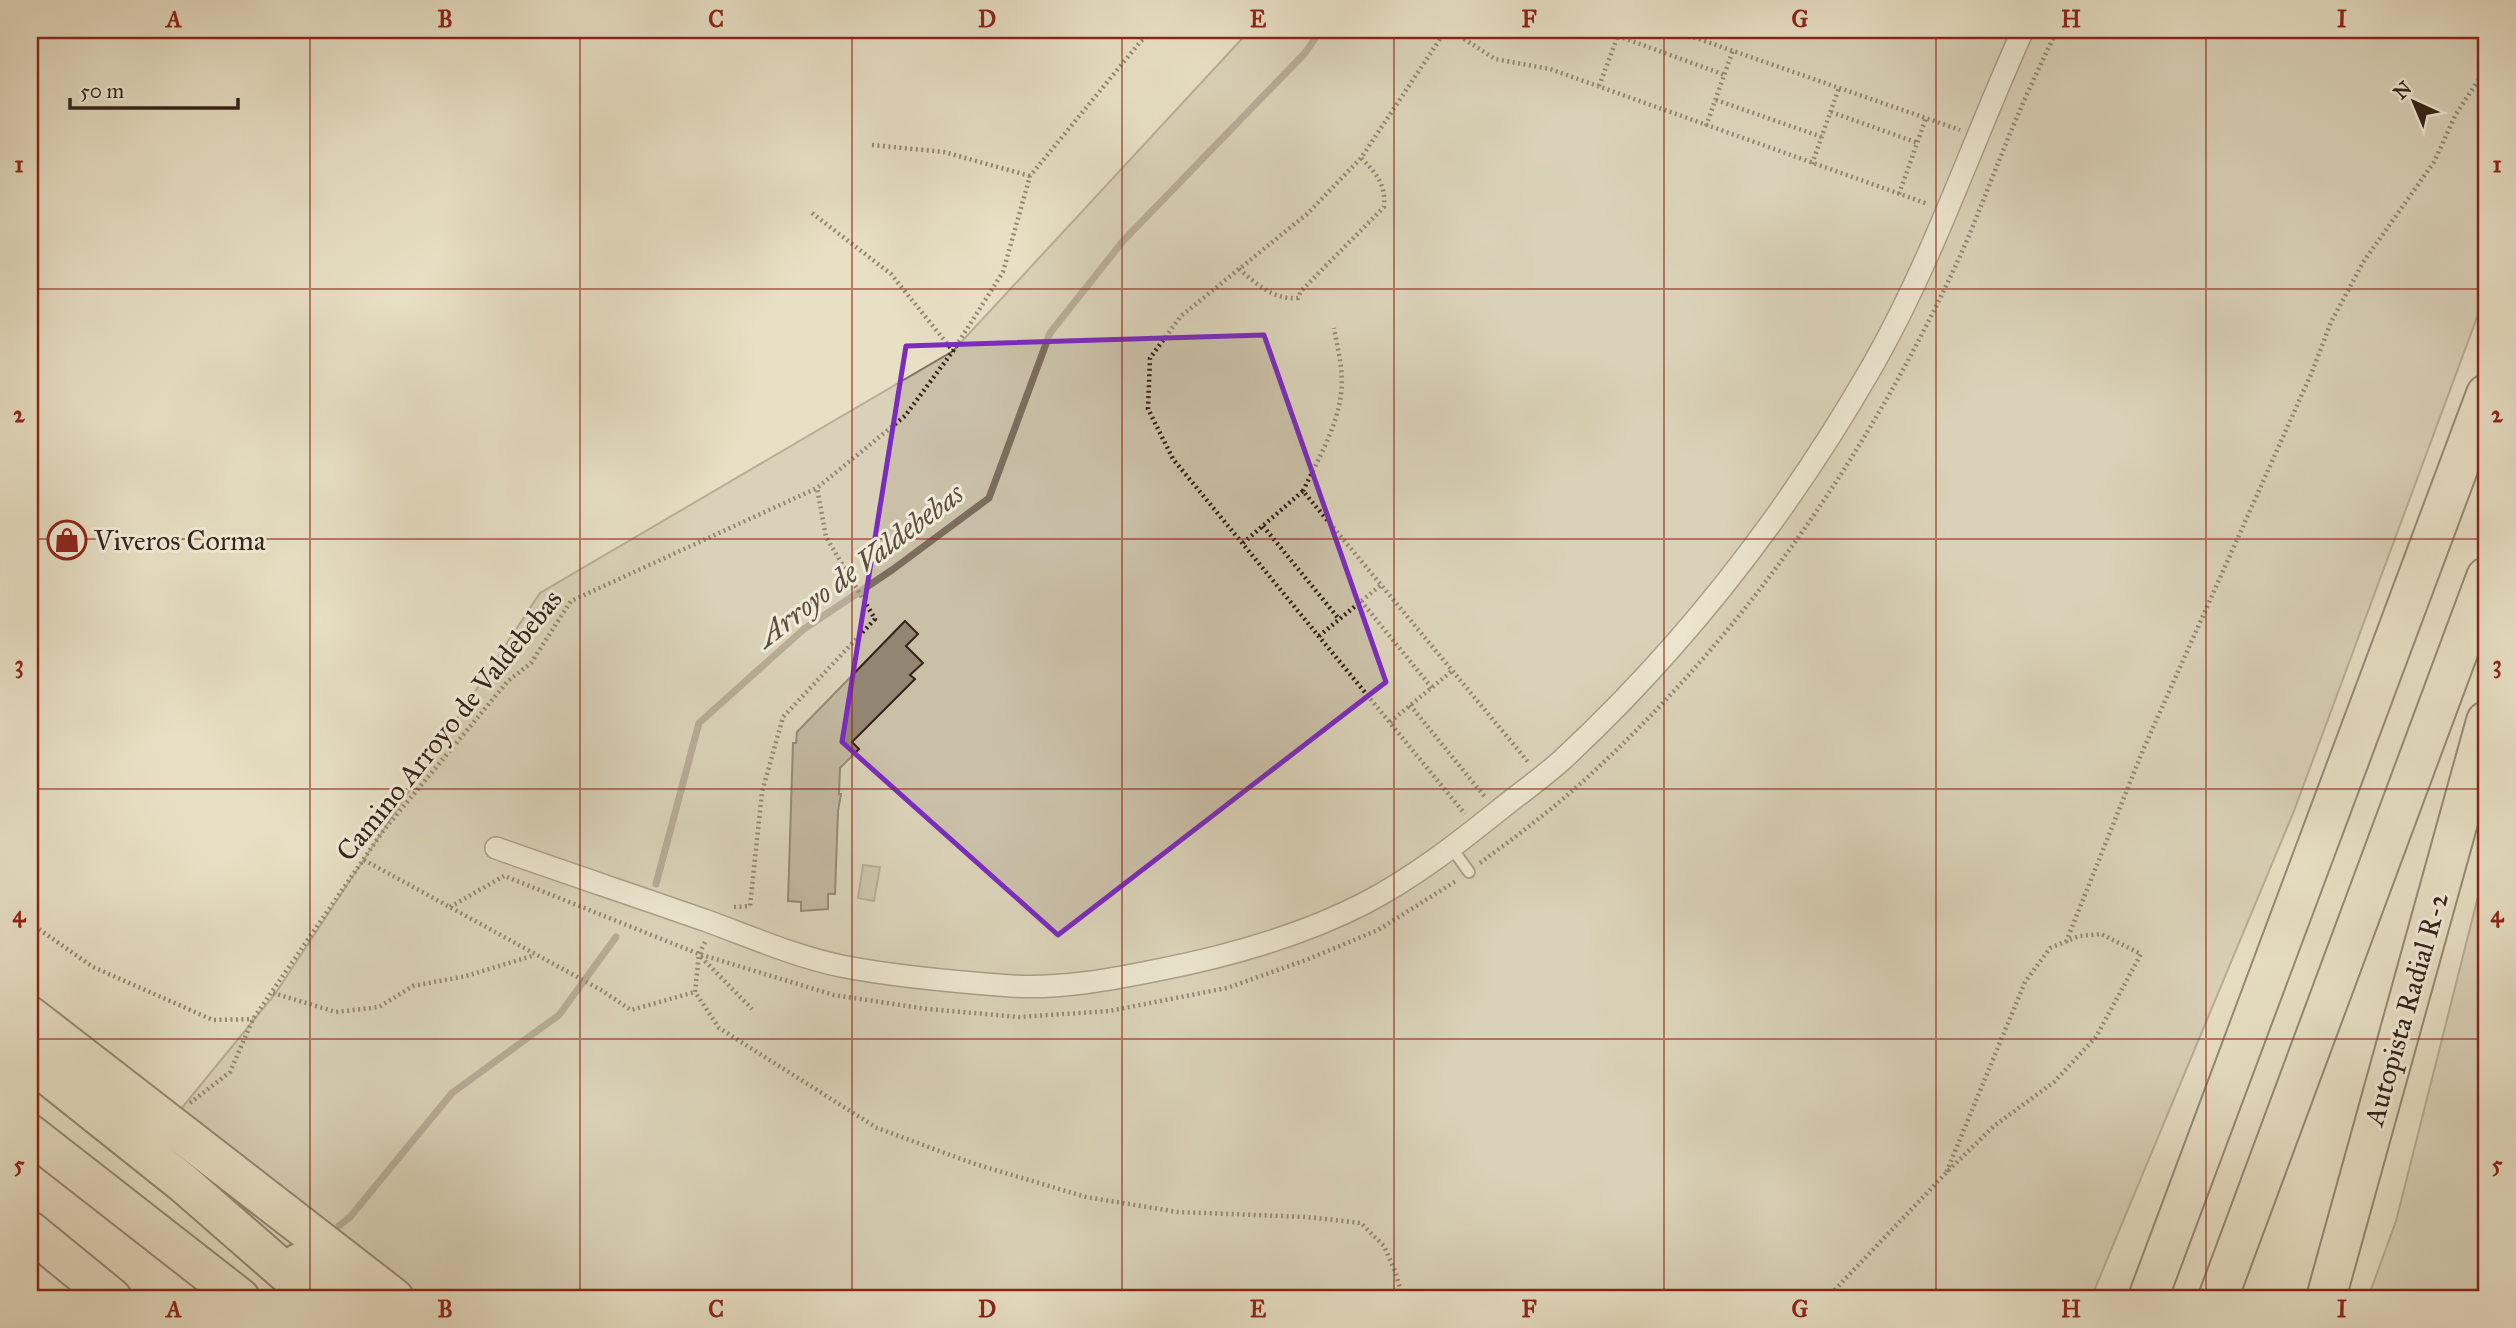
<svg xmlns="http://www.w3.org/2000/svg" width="2516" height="1328" font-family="'IM FELL Great Primer',serif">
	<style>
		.green { fill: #cac0a8; stroke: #807160; stroke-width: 2 }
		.water { fill: #ab9f8b; stroke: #7c6d5d; stroke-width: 2 }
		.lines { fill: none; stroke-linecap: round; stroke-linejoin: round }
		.stream { stroke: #7c6d5d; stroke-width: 7 }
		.building { fill: #928572; stroke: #352219; stroke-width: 2 }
		.lane-casing { stroke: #625244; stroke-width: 14 }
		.street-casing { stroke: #625244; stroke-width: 24 }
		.highway-casing { stroke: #352219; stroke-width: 42 }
		.path { stroke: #352219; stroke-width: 4.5; stroke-dasharray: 2 3.5; stroke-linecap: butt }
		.lane { stroke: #f0ebd9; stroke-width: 10 }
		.street { stroke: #f0ebd9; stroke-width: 21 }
		.highway { stroke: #e8e0c5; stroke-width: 38 }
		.marked { fill: none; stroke: #7b2cbf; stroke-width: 5; stroke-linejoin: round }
		.grid { fill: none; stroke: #8f2418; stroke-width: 2; stroke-opacity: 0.55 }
		.labels { text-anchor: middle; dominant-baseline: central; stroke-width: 6; stroke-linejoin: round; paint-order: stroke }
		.poi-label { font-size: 28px; fill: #352219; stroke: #f0ebd9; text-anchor: start }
		.street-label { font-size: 28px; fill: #352219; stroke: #f0ebd9 }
		.water-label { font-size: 30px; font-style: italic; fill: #5e4e41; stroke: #f0ebd9 }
		.neatline { fill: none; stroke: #8f2418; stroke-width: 2.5 }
		.grid-label { font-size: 23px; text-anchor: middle; font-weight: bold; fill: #8f2418 }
	</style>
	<rect width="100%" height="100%" fill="#e8e0c5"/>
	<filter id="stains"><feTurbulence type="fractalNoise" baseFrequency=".00286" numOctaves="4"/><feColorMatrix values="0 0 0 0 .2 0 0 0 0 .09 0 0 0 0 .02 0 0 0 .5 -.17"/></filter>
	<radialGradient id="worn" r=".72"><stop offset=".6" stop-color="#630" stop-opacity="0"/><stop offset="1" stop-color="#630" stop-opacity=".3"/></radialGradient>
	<path class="green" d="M 1250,30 L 2486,30 L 2486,293 L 2294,811 L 2091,1298 L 423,1298 L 374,1270 L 176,1115 L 275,994 L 540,593 L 953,351 Z
		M 2486,865 L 2486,1298 L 2368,1298 L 2396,1221 Z"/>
	<path class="water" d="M 863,865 L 880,867 L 874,901 L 858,898 Z"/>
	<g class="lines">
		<path class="stream" d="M 656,884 L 699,723 L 804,629 L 892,570 L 989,498 L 1050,333 L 1123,241 L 1305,53 L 1321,30
			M 339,1226 L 350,1217 L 452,1093 L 559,1015 L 616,937"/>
	</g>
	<path class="building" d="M 905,621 L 918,634 L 906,646 L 923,663 L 910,675 L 915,679 L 852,742 L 859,749 L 840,768 L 839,794 L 841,794 L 838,811 L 835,894 L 828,894 L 828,909 L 801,911 L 801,902 L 788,901 L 793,743 L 796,743 L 797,732 Z"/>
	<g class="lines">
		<defs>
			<path id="lane" d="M 1451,847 L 1469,872"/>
			<path id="street" d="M 496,848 C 566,873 636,896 707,921 C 751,937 794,956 841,966 C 897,977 956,982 1012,986 C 1059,989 1108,980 1153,971 C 1226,957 1299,937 1365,903 C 1413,878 1457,844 1498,811 C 1519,794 1542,778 1562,760 C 1686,645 1790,510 1874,363 C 1934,257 1973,140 2023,30"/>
			<path id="highway" d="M 30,1016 L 394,1298
				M 30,1061 L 183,1183 L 315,1298
				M 30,1134 L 240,1298
				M 30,1231 L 112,1298
				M 299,1263 L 349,1298
				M 2148,1298 L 2486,394
				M 2218,1298 L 2486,577
				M 2326,1298 L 2486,721"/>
		</defs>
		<use href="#lane" class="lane-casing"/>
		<use href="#street" class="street-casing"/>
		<use href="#highway" class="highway-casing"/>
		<path class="path" d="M 1446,30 L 1361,158 L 1307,214 L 1181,316 L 1150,358 L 1148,409 L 1173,459 L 1465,814
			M 1450,30 L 1495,59 L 1550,69 L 1928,204
			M 1673,30 L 1960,130
			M 1618,36 L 1725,75
			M 1599,86 L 1620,30
			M 1716,100 L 1822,137
			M 1831,112 L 1918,143
			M 1706,126 L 1733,50
			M 872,145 L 944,152 L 1030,176
			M 1812,164 L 1839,88
			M 1899,194 L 1926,118
			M 812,213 L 891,274 L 953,351
			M 1239,269 C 1257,284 1273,300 1298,298 L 1301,291 L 1384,207 C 1386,184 1376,173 1361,158
			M 1303,491 C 1317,461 1337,428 1341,394 C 1344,372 1338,350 1334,328
			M 1263,526 L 1339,619
			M 1243,543 L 1303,491 L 1529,763
			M 1361,601 L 1432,688
			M 1319,636 L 1381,585
			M 1410,705 L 1485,797
			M 1390,722 L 1452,671
			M 364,860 L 601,990 L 631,1010 L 695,992
			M 1480,863 C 1514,838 1549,812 1580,784 C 1743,637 1870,453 1961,254 C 1976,220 1989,185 2003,151 C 2019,110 2038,70 2057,30
			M 507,877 L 699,954 L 834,995 L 927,1009 L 1019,1017 L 1109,1011 L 1227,988 L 1306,960 L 1378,930 L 1456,881
			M 450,907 L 504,876
			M 734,907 L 750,906 L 762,792 L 783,717 L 875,619 L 826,537 L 817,488
			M 30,923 L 93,967 L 213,1020 L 253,1019
			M 705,942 L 699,954 L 695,992 L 719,1028 L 877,1128 L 975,1164 L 1086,1197 L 1178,1212 L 1307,1217 L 1361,1223 L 1384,1246 L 1395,1271 L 1403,1298
			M 2066,942 L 2143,750 L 2312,372 L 2331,322 L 2364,261 L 2434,162 L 2456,114 L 2486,69
			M 701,957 L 752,1009
			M 273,993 L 336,1012 L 379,1007 L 413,986 L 466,976 L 535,955
			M 190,1103 L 230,1072 L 253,1019 L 383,831 L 508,681 L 531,663 L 571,601 L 817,488 L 905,416 L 953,351 L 1003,272 L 1030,176 L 1141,41 L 1156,30
			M 1827,1298 L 1946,1173 L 1994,1126 L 2054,1082 L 2096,1037 L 2141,954 L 2101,934 L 2079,936 L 2050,948 L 2025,982 L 1946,1173"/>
		<use href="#lane" class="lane"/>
		<use href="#street" class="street"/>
		<use href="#highway" class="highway"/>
	</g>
	<path d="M0 0H2516V1328H0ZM 1264,335 L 1386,682 L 1058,935 L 842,742 L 906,346 Z" fill="#e8e0c5" fill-opacity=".55" fill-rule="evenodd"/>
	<path class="marked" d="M 1264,335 L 1386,682 L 1058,935 L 842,742 L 906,346 Z"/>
	<path class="grid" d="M 310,30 L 310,1298M 580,30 L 580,1298M 852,30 L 852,1298M 1122,30 L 1122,1298M 1394,30 L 1394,1298M 1664,30 L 1664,1298M 1936,30 L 1936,1298M 2206,30 L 2206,1298M 30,289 L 2486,289M 30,539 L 2486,539M 30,789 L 2486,789M 30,1039 L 2486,1039"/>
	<defs>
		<symbol id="shop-ring" viewBox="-11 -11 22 22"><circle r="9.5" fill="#f0ebd9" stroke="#8f2418" stroke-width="1.5"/><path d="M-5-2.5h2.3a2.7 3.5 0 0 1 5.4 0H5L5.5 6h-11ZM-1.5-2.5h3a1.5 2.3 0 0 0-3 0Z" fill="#8f2418"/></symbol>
	</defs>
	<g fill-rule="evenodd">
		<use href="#shop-ring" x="45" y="518" width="44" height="44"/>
	</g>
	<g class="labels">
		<g class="poi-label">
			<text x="94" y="540">Viveros Corma</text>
		</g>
		<g class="street-label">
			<text transform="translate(449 725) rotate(-51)">Camino Arroyo de Valdebebas</text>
			<text transform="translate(2406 1009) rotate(-74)">Autopista Radial R-2</text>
		</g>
		<g class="water-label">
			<text transform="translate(860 565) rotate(-37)">Arroyo de Valdebebas</text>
		</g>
	</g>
	<rect width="2516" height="1328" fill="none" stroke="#e8e0c5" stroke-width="77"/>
	<g transform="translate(2414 102) rotate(316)" stroke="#f0ebd9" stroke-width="5" paint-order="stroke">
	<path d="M0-5L12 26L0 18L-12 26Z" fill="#352219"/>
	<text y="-10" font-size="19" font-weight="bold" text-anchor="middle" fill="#352219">N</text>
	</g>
	<path d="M70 98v10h168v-10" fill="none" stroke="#352219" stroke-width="3.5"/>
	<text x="80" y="98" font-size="21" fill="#352219" stroke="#f0ebd9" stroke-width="5" paint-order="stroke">50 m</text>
	<rect x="38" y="38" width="2440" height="1252" class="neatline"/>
	<g class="grid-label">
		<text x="174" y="27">A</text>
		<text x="445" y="27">B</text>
		<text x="716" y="27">C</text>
		<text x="987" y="27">D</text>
		<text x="1258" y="27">E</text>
		<text x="1529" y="27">F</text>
		<text x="1800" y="27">G</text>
		<text x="2071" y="27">H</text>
		<text x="2342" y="27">I</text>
		<text x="19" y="172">1</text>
		<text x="2497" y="172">1</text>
		<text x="19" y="422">2</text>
		<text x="2497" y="422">2</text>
		<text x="19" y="672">3</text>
		<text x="2497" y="672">3</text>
		<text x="19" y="922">4</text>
		<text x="2497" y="922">4</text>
		<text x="19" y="1172">5</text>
		<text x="2497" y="1172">5</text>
		<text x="174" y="1317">A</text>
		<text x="445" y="1317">B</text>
		<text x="716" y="1317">C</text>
		<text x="987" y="1317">D</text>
		<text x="1258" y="1317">E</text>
		<text x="1529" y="1317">F</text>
		<text x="1800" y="1317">G</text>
		<text x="2071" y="1317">H</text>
		<text x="2342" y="1317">I</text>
	</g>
	<rect width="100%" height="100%" filter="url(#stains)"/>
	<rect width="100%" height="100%" fill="url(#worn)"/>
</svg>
